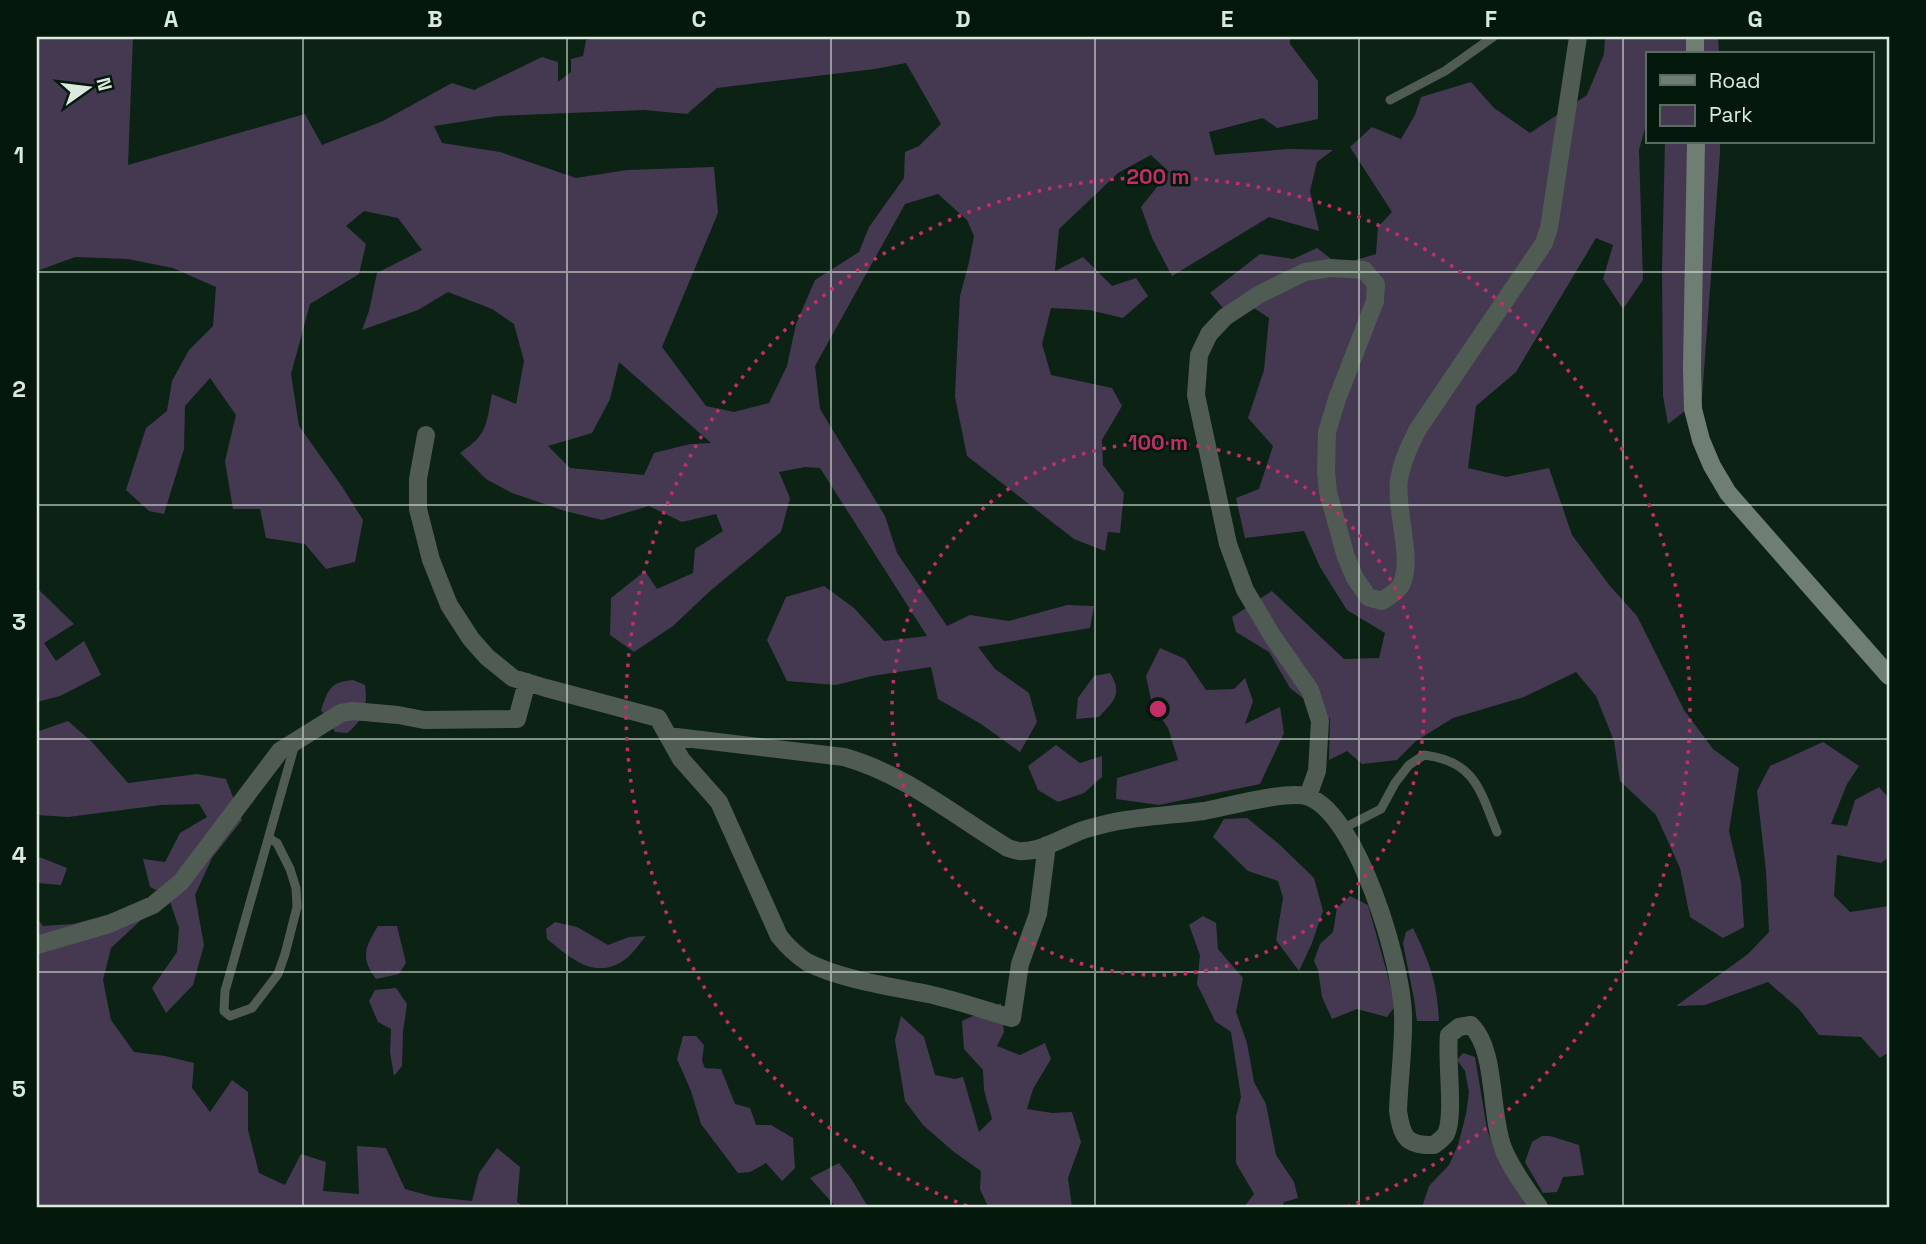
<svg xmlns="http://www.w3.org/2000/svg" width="1926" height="1244" font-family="'Space Grotesk',sans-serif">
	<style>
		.green { fill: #453952; fill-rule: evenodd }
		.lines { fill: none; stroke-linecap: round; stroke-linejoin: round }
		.lane { stroke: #505b53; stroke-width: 9 }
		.street { stroke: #505b53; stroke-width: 18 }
		.secondary { stroke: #6e7e72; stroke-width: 18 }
		.grid { fill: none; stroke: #dce9df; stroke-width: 2; stroke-opacity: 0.55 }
		.ring { fill: none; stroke: #c52d68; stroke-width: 3.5; stroke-dasharray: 3.5 7 }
		.centre { fill: #c52d68; stroke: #04180c; stroke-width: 3.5 }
		.ring-label { font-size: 21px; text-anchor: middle; font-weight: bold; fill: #c52d68; stroke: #04180c; stroke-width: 5; stroke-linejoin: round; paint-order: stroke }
		.neatline { fill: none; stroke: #dce9df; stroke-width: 2.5 }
		.grid-label { font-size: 23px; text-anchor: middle; font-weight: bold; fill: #dce9df }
	</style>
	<rect width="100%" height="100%" fill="#0c2214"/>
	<path class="green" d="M 37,37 L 133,37 L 128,165 L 305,114 L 322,145 L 383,121 L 452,83 L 474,90 L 542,57 L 558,62 L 558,82 L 571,72 L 571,59 L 583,56 L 586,40 L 602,37 L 1290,37 L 1290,44 L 1318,81 L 1318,119 L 1277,128 L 1263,118 L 1209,132 L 1215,155 L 1289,149 L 1333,150 L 1317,162 L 1310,191 L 1319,231 L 1269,217 L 1172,276 L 1152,238 L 1141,207 L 1169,172 L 1151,155 L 1118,173 L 1059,229 L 1055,271 L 1083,257 L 1112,286 L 1136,278 L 1148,296 L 1123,318 L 1089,310 L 1051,308 L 1042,344 L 1051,375 L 1112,388 L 1122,406 L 1102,440 L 1103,465 L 1124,493 L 1120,533 L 1108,532 L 1105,551 L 1074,539 L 967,456 L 955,397 L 957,353 L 960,296 L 969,262 L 974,236 L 967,220 L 938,194 L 905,204 L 815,366 L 820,409 L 885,516 L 897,553 L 947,626 L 970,615 L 1009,621 L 1067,605 L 1094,606 L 1090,628 L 978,647 L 995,669 L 1029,693 L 1037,722 L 1020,752 L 981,724 L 938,699 L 931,667 L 872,676 L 836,685 L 787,681 L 767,640 L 786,597 L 824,586 L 854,608 L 884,641 L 927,636 L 820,468 L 805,467 L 779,472 L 790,498 L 781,532 L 710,591 L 673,626 L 634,652 L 610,635 L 611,598 L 645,571 L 657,589 L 693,573 L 695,549 L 723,531 L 716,514 L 682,522 L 649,506 L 602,520 L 565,511 L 512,493 L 486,479 L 460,453 C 488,434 486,425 492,394 L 516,404 L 524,361 L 514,324 L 492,309 L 448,292 L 418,310 L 362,330 L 369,311 L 377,273 L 422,250 L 398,218 L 364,211 L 346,226 L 366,244 L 359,274 L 310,304 L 291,374 L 299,426 L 343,488 L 363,520 L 355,562 L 326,569 L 305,544 L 266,538 L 260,509 L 233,509 L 225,461 L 236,415 L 210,378 L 185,406 L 184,449 L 164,514 L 149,511 L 126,490 L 146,428 L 167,411 L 172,381 L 189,350 L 213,326 L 216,287 L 173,268 L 128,259 L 75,257 L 37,271 ZM 906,63 L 941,124 L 919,146 L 905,152 L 904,178 L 869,227 L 859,252 L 815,280 L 796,324 L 787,366 L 769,403 L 734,412 L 706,406 L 662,347 L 718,213 L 714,167 L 627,170 L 576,178 L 500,152 L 442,143 L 434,126 L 498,116 L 644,110 L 687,114 L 717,88 L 875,69 ZM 619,362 L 711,443 L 690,444 L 654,453 L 644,475 L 570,468 L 548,446 L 592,433 L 610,399 Z
		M 1605,37 L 1718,37 L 1719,54 L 1648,54 L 1648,118 L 1639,150 L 1643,280 L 1623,309 L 1603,279 L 1613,245 L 1596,238 L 1516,372 L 1476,406 L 1468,468 L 1506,477 L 1549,468 L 1572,535 L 1610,586 L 1637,616 L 1684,710 L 1713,749 L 1739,768 L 1729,831 L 1741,882 L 1744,927 L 1723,938 L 1690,917 L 1680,868 L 1656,815 L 1620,781 L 1614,741 L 1596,696 L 1576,672 L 1524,697 L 1453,718 L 1416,741 L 1397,760 L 1362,764 L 1347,751 L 1329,760 L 1330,719 L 1290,688 L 1269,652 L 1236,632 L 1232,617 L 1272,591 L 1344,659 L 1379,658 L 1385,633 L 1347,610 L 1320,567 L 1304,531 L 1245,538 L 1236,498 L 1259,489 L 1273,446 L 1248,418 L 1264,370 L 1269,318 L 1239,298 L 1224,309 L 1210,293 L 1260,254 L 1293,259 L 1317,248 L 1339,265 L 1376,254 L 1378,227 L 1392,212 L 1350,147 L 1372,127 L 1401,139 L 1415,115 L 1421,97 L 1471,82 L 1494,108 L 1530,133 L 1587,95 L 1604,54 Z
		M 1665,142 L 1720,142 L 1720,153 L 1702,398 L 1668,424 L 1663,396 L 1662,269 Z
		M 37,588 L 74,624 L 44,643 L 56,661 L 84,641 L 101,675 L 60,696 L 37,702 Z
		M 1160,648 L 1185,659 L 1206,690 L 1234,689 L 1245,678 L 1253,701 L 1245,724 L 1280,707 L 1284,733 L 1260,784 L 1159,805 L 1116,799 L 1117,778 L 1178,760 L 1168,728 L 1152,704 L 1146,676 Z
		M 1110,673 C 1123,694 1114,701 1099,717 L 1076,719 L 1078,698 L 1094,676 Z
		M 353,680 L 365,685 C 368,706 364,720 347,733 L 335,732 L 321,710 C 328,690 330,682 353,680 Z
		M 68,721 L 92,742 L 128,783 L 197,774 L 226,779 L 242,820 L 212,858 L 195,895 L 204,945 L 193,985 L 166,1013 L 152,988 L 177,952 L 179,928 L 168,896 L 150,887 L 143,859 L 165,862 L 180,833 L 207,817 L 199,804 L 161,805 L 68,817 L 37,815 L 37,730 L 39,731 Z
		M 1823,742 L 1859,766 L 1847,784 L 1831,824 L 1847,826 L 1855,800 L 1879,787 L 1889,798 L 1889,857 L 1881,863 L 1837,855 L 1834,896 L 1850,912 L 1889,906 L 1889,1052 L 1880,1058 L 1861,1037 L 1819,1035 L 1799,1009 L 1768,982 L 1705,1005 L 1676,1006 L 1748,954 L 1769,932 L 1766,871 L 1757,791 L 1770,766 Z
		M 1056,745 L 1080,763 L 1102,756 L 1102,777 L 1084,793 L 1058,802 L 1038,790 L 1028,766 Z
		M 1247,818 L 1280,845 L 1314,878 L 1323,911 L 1312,943 L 1299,971 L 1276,940 L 1283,898 L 1278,881 L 1248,871 L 1213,837 L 1224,819 Z
		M 37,856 L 67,868 L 61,885 L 37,883 Z
		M 1350,896 L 1368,905 L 1396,1005 L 1387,1017 L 1357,1009 L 1332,1019 L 1322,997 L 1318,970 L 1314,961 L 1320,944 L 1333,932 L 1337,908 Z
		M 125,910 L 141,920 L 111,948 L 103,980 L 111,1020 L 134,1052 L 165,1056 L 194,1063 L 192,1088 L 210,1112 L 232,1080 L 248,1092 L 248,1130 L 259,1173 L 285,1185 L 301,1154 L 326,1162 L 323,1191 L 359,1194 L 357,1146 L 386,1148 L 405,1189 L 434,1197 L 472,1201 L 479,1173 L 497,1148 L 520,1167 L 517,1202 L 524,1207 L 37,1207 L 37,918 L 43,926 L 73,924 Z
		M 1203,916 L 1216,923 L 1218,949 L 1243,978 L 1236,1012 L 1247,1043 L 1254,1082 L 1266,1104 L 1276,1155 L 1294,1182 L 1298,1198 L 1284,1202 L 1282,1207 L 1244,1207 L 1254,1194 L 1236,1163 L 1236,1116 L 1241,1097 L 1231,1032 L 1215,1021 L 1197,984 L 1200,955 L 1189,925 Z
		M 555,922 L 577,927 L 608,945 L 629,937 L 646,936 C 640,943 634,952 627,958 C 596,982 572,959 547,939 L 546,929 Z
		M 378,926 L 397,926 L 406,963 L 399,974 L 376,979 C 360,958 365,947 378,926 Z
		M 1413,928 C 1430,963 1437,982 1439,1021 L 1417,1021 L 1414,999 L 1403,943 L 1406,932 Z
		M 396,988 L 407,1004 L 403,1032 L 402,1066 L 394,1076 L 390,1052 L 391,1029 L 378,1022 L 369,1001 L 375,990 Z
		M 1001,1003 L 1004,1032 L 997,1046 L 1020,1055 L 1045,1043 L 1051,1059 L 1033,1089 L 1027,1109 L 1052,1113 L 1072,1112 L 1081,1142 L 1068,1178 L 1072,1207 L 988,1207 L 980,1189 L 981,1171 L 954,1152 L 923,1125 L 905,1101 L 895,1040 L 901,1016 L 924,1037 L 935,1075 L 955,1079 L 963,1077 L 979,1132 L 992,1119 L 984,1090 L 983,1070 L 964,1049 L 962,1021 Z
		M 683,1036 L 696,1036 L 704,1045 L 702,1061 L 705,1068 L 721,1069 L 735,1104 L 750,1108 L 756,1125 L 771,1125 L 793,1138 L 795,1168 L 782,1181 L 766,1163 L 750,1172 L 738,1173 L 701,1124 L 691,1091 L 677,1059 Z
		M 1463,1053 L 1475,1057 L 1487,1129 L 1495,1152 L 1529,1207 L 1422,1207 L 1429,1186 L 1449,1165 L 1458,1145 L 1466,1114 L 1469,1092 L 1465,1071 L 1457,1060 Z
		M 1542,1136 L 1550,1136 L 1579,1145 L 1584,1175 L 1563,1177 L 1557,1192 L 1543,1193 L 1525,1162 L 1532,1142 Z
		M 839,1163 L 852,1180 L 868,1207 L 836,1207 L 810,1178 Z"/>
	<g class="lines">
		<path class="lane" d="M 1390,100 L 1445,71 L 1493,37
			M 1342,829 L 1381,809 L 1395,783 L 1409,765 L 1424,755 C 1475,761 1480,790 1497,832
			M 269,838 L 277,843 L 290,869 L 296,888 L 297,907 L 285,954 L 278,974 L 252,1008 L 230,1016 L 224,1011 L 225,991 L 295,744"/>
		<path class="street" d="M 426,435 L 418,479 L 418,509 L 431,560 L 449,605 L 471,639 L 487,657 L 513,678 L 546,688 L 658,718 L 681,759 L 719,802 L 779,936 C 787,946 796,955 807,962 C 839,979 892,987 928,994 C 956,1000 984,1010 1012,1018 L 1020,964 L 1038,914 L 1047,845
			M 668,736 L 844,757 C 905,774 955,816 1008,848 C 1013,849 1018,852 1023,851 C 1042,851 1066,836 1083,830 C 1093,827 1104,824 1114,822 C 1144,816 1174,815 1204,811 C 1227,807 1290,789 1309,797 C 1359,817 1402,965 1403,1015 C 1404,1047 1399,1080 1398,1111 C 1402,1137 1406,1146 1434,1145 C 1438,1142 1443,1138 1446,1134 C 1455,1115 1446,1060 1449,1035 L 1459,1027 L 1471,1025 C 1497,1051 1489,1111 1503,1148 C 1510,1167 1527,1190 1539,1207
			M 1308,796 L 1317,771 L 1320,721 L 1310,690 L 1273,637 L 1245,590 L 1228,544 L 1196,395 L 1199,355 L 1209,334 L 1225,317 L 1260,294 L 1305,272 L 1330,268 L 1364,270 L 1376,284 L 1375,301 L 1337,399 L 1327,432 L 1326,471 L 1328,492 L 1346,557 L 1355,578 L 1368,597 L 1382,601 C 1389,596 1399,591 1402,583 C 1413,557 1395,510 1399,480 C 1402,461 1410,445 1418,429 L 1544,243 L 1549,228 L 1578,37
			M 37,945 L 109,924 L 153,905 L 181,882 L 280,751 L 341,713 L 353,711 L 398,715 L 424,720 L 517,719 L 527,682"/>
		<path class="secondary" d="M 1695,37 L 1695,54
			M 1696,142 L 1692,368 L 1693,409 L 1701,440 L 1712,466 L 1728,493 L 1889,676"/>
	</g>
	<path class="grid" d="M 303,37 L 303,1207M 567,37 L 567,1207M 831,37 L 831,1207M 1095,37 L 1095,1207M 1359,37 L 1359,1207M 1623,37 L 1623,1207M 37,272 L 1889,272M 37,505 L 1889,505M 37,739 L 1889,739M 37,972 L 1889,972"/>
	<g class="ring">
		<circle cx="1158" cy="709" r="266"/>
		<path d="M967 1206A532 532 0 1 1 1349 1206"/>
	</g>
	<circle cx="1158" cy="709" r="10" class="centre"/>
	<g class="ring-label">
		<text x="1158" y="184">200 m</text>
		<text x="1158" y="450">100 m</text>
	</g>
	<rect width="1926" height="1244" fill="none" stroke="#04180c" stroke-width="77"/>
	<rect x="1646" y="52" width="228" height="91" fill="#04180c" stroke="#5a6c60" stroke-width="2"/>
	<rect x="1660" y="75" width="35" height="10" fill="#6e7e72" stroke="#5a6c60" stroke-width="2"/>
	<text x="1709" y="88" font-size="21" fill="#dce9df">Road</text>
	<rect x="1660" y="105" width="35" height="21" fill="#453952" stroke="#5a6c60" stroke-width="2"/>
	<text x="1709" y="122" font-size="21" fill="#dce9df">Park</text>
	<g transform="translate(88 88) rotate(76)" stroke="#04180c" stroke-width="5" paint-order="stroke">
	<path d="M0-5L12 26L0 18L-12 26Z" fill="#dce9df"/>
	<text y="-10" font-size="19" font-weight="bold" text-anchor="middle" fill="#dce9df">N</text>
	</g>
	<rect x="38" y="38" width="1850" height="1168" class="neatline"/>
	<g class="grid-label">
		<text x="171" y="27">A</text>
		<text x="435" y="27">B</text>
		<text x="699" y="27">C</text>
		<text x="963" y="27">D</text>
		<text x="1227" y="27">E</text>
		<text x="1491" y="27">F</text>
		<text x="1755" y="27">G</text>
		<text x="19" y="163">1</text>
		<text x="19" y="397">2</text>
		<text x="19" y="630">3</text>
		<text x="19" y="863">4</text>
		<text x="19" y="1097">5</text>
	</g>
</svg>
